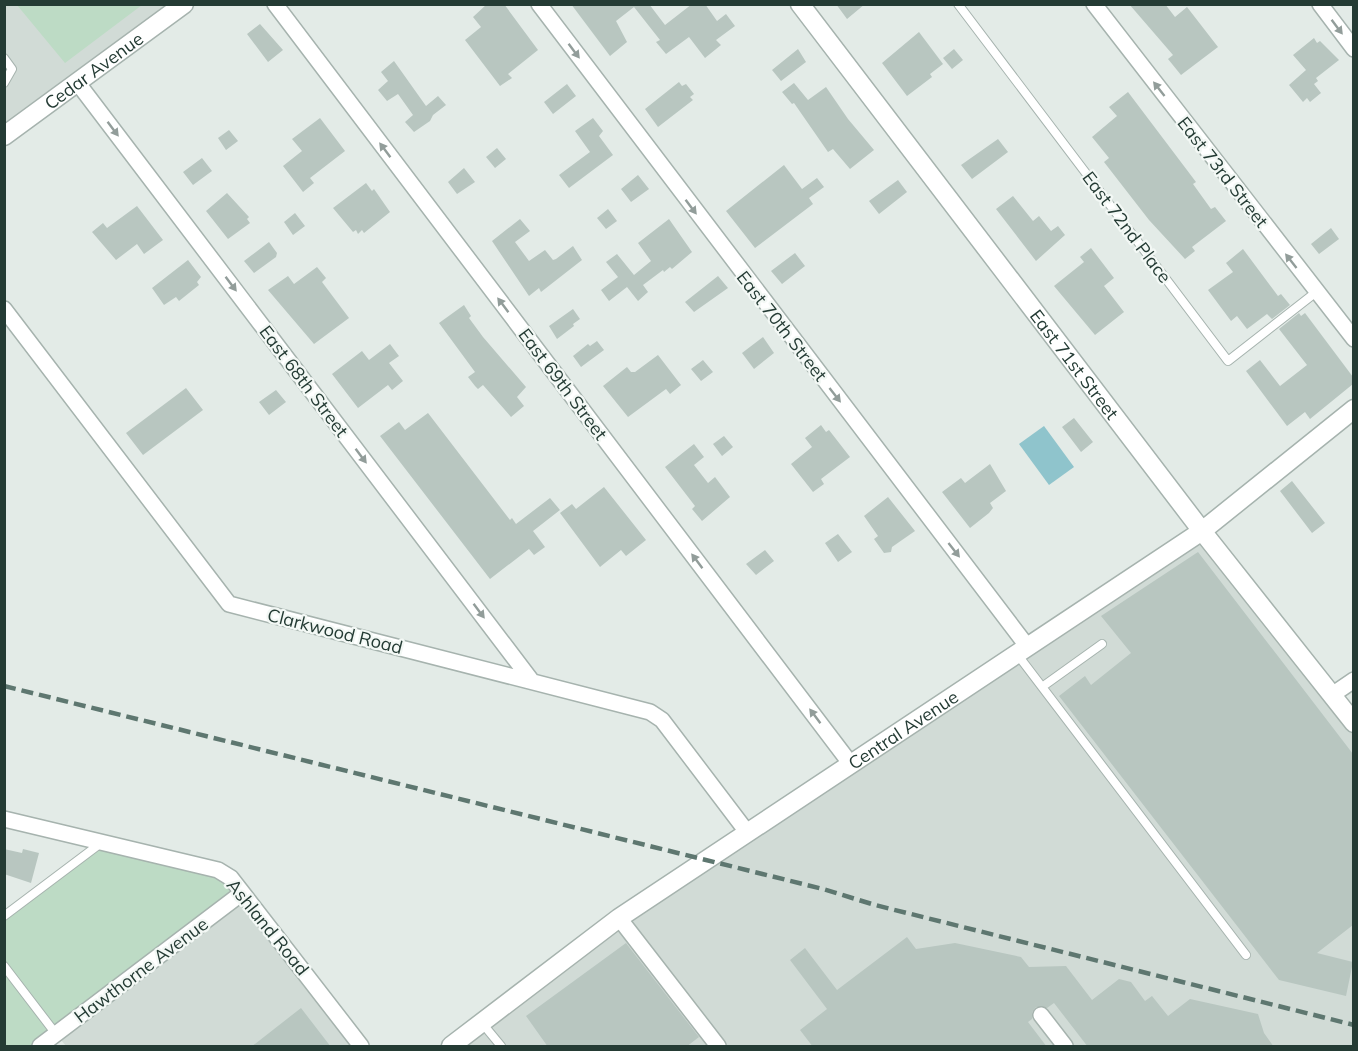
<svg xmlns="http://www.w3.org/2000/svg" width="1358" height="1051" font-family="Mulish,sans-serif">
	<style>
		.built { fill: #d1dbd6 }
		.green { fill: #bddbc5 }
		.water { fill: #8fc4cc }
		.building { fill: #b8c6c0 }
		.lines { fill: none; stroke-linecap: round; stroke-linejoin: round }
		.service-casing { stroke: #a6b3ae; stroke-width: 10 }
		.minor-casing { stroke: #a6b3ae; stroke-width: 18 }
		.tertiary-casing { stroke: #a6b3ae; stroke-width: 21 }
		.service { stroke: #fff; stroke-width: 8 }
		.minor { stroke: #fff; stroke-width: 15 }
		.tertiary { stroke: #fff; stroke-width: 18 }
		.rail { stroke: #5e7770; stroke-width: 4.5; stroke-dasharray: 12 6; stroke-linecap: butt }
		.oneway { fill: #929d9a }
		.labels { text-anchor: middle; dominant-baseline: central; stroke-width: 4.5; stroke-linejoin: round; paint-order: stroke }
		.street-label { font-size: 18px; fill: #243b34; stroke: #f3f8f5 }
	</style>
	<rect width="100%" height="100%" fill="#e3ebe7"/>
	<path class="built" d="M 5,5 L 184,5 L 5,136 Z
		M 1202,531 L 1353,723 L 1353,1046 L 451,1046 L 619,918 Z
		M 242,893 L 361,1046 L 66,1046 L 56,1034 Z"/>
	<path class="green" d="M 17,5 L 142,5 L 65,63 Z
		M 102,842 L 218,870 L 242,893 L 40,1046 L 5,1046 L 5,916 Z"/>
	<path class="water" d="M 1044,426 L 1074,467 L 1049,485 L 1019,444 Z"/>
	<path class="building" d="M 487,4 L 504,4 L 538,50 L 508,74 L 512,78 L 500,86 L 465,40 L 481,27 L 473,17 Z
		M 571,4 L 649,4 L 665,25 L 692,4 L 705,4 L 717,21 L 726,14 L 735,26 L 716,40 L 721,45 L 705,58 L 689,37 L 666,54 L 656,42 L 660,40 L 634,7 L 616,21 L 627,42 L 610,56 Z
		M 836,4 L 865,4 L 847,19 Z
		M 1129,4 L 1165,4 L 1175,17 L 1187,7 L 1218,47 L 1181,75 L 1168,59 L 1173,55 Z
		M 260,24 L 283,50 L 268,62 L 247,34 Z
		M 919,32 L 943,64 L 930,74 L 932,77 L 907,96 L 882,63 Z
		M 1314,38 L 1317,43 L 1320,41 L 1339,60 L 1316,78 L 1318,81 L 1314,84 L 1321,93 L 1310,102 L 1307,98 L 1303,102 L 1289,85 L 1306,70 L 1293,55 Z
		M 798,49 L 806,62 L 781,81 L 772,70 Z
		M 954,49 L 963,60 L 952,69 L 943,58 Z
		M 394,61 L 426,106 L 438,96 L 446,105 L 433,115 L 430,121 L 414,132 L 405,122 L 413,115 L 398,94 L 387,101 L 378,90 L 388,81 L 381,72 Z
		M 679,82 L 682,86 L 686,84 L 694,94 L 690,97 L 693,100 L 658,127 L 645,109 Z
		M 794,83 L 808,100 L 826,87 L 848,119 L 874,150 L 850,169 L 833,149 L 828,152 L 794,103 L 792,104 L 782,92 Z
		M 567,84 L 576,96 L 553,114 L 544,102 Z
		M 1128,92 L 1196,182 L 1193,184 L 1211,209 L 1215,207 L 1226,221 L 1192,247 L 1195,251 L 1185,259 L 1149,220 L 1104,162 L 1109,158 L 1092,137 L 1117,116 L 1109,107 Z
		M 320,118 L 345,151 L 310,178 L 314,183 L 303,192 L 283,166 L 302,151 L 292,139 Z
		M 593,118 L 603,131 L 599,136 L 613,155 L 569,188 L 559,175 L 590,152 L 575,131 Z
		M 229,130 L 238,141 L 226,150 L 218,138 Z
		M 998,139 L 1008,152 L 972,179 L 961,165 Z
		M 497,148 L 506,159 L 495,168 L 486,157 Z
		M 202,158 L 212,171 L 193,185 L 183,172 Z
		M 784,165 L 802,189 L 817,178 L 824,187 L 809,198 L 813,204 L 755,248 L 726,211 Z
		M 464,168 L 475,182 L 457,194 L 448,182 Z
		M 638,175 L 649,189 L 631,202 L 621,189 Z
		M 898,180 L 907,192 L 879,214 L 869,201 Z
		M 366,183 L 372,191 L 374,189 L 390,212 L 364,233 L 362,230 L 358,234 L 356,230 L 353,232 L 333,208 Z
		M 227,193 L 249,217 L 247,219 L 250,223 L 228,239 L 206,211 Z
		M 1013,196 L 1033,221 L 1039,216 L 1051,231 L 1058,226 L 1065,235 L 1036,261 L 996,209 Z
		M 137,206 L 163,240 L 144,254 L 137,244 L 116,260 L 92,232 L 103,223 L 107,228 Z
		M 608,209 L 617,221 L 606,229 L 597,218 Z
		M 295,213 L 305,226 L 293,235 L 284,222 Z
		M 520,219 L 530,231 L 515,242 L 529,261 L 545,250 L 553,260 L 556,259 L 573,246 L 582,260 L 541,292 L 539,288 L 529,296 L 492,241 Z
		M 669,219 L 692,252 L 672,269 L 670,267 L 664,272 L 663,270 L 643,285 L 648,292 L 638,301 L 627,287 L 609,301 L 601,290 L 618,277 L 606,262 L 617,254 L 634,275 L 651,261 L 638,243 Z
		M 1331,228 L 1339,239 L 1319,254 L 1311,244 Z
		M 269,242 L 277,253 L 276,257 L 254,273 L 244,261 Z
		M 1091,248 L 1114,278 L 1104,286 L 1124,312 L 1095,335 L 1054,286 L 1084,262 L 1080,257 Z
		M 1243,249 L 1278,296 L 1281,294 L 1290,305 L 1272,319 L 1267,314 L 1247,329 L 1237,316 L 1231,321 L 1208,290 L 1233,272 L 1226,263 Z
		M 795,253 L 805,266 L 782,284 L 771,271 Z
		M 188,260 L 201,277 L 197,282 L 199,285 L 179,301 L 176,297 L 164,305 L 152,288 Z
		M 317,267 L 326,278 L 322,282 L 349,318 L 314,344 L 268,290 L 288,276 L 294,284 Z
		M 718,276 L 728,288 L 694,312 L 685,302 Z
		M 464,305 L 471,316 L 469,318 L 483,337 L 526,387 L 517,397 L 524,406 L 511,417 L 483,385 L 478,389 L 475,386 L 468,377 L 475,372 L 439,323 Z
		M 573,309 L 580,319 L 573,324 L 574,326 L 557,339 L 549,326 Z
		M 1299,313 L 1301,316 L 1305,313 L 1353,377 L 1353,384 L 1310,419 L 1305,412 L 1287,426 L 1246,371 L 1260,360 L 1280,386 L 1307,365 L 1279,329 Z
		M 763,337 L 774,353 L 754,369 L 742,353 Z
		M 597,341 L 604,350 L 581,367 L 573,356 L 588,344 L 590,346 Z
		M 390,344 L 399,356 L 389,363 L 403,381 L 392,390 L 388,385 L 358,408 L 332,374 L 362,351 L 369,360 Z
		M 658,355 L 681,385 L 670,394 L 666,389 L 628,417 L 603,386 L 627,367 L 631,372 L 635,372 Z
		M 703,360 L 713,372 L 701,381 L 691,369 Z
		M 186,388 L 203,410 L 143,455 L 126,433 Z
		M 276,390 L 286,402 L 269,415 L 259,402 Z
		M 428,413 L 510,520 L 512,518 L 516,524 L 550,498 L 560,510 L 533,531 L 545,547 L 534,555 L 529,549 L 490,579 L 380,436 L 399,422 L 405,430 Z
		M 1074,418 L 1093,442 L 1081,452 L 1062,427 Z
		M 821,425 L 826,432 L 829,430 L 850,457 L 821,479 L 824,484 L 813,492 L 791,464 L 812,447 L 805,438 Z
		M 724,436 L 733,447 L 722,456 L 713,444 Z
		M 694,444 L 704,457 L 694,465 L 708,483 L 715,477 L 730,497 L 702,521 L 692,509 L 695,506 L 665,467 Z
		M 990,464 L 1006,491 L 990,503 L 993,508 L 989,513 L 970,528 L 942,492 L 961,478 L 965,483 Z
		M 1292,481 L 1325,523 L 1312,533 L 1280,491 Z
		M 604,487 L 646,540 L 626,556 L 621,550 L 600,567 L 560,513 L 572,504 L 576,509 Z
		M 888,497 L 915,531 L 892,547 L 891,552 L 884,553 L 874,539 L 878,536 L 864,516 Z
		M 838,534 L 852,552 L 838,562 L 825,543 Z
		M 765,550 L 774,561 L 756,575 L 746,564 Z
		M 1198,552 L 1353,754 L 1353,925 L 1317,953 L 1353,962 L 1346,996 L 1279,980 L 1059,696 L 1085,676 L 1091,685 L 1131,653 L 1101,616 Z
		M 4,849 L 22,853 L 23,849 L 39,853 L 31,883 L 4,874 Z
		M 907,937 L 916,949 L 955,943 L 1021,957 L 1029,967 L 1066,966 L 1092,1000 L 1119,979 L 1131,982 L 1145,1001 L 1152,996 L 1168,1016 L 1190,999 L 1258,1014 L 1264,1033 L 1274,1047 L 1088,1047 L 1054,1003 L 1047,1008 L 1036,1007 L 1032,1012 L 1032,1019 L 1028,1022 L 1047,1047 L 813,1047 L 800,1030 L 827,1009 L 790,960 L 805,948 L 837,990 Z
		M 626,943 L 699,1037 L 686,1047 L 548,1047 L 526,1016 Z
		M 301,1008 L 331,1047 L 251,1047 Z"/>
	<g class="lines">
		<defs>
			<path id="service" d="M 958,4 L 1228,361 L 1315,293
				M 4,58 L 12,69 L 4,83
				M 1017,654 L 1246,955
				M 1042,687 L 1102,644
				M 4,916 L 101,843
				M 4,966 L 56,1034
				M 482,1023 L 501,1046"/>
			<path id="minor" d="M 275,4 L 850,763
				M 539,4 L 1027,646
				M 1094,4 L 1354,339
				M 1320,4 L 1354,49
				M 77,82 L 531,680
				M 4,309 L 229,604 L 650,712 L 662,720 L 747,832
				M 1332,695 L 1354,680
				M 4,819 L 218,870 L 231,878 L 361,1046
				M 619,918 L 718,1046
				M 1041,1015 L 1065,1046
				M 40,1046 L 242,893"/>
			<g id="tertiary">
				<path id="s1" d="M 800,4 L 1202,531 L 1354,723"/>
				<path id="s2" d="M 4,136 L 184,4"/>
				<path id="s3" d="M 451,1046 L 619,918 L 1202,531 L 1354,409"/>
			</g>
		</defs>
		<use href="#service" class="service-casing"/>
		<use href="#minor" class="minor-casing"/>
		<use href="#tertiary" class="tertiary-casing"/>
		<use href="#service" class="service"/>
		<use href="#minor" class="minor"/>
		<use href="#tertiary" class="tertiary"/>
		<path class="rail" d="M 4,686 L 823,889 L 875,905 L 1354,1025"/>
	</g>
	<defs><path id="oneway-solid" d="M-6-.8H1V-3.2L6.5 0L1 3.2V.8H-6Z" transform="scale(1.5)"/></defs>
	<g class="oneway">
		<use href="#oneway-solid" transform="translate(1337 27) rotate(53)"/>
		<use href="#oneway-solid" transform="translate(574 51) rotate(53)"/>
		<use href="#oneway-solid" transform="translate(1159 89) rotate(-128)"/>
		<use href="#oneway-solid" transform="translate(113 129) rotate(53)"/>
		<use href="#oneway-solid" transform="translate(385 150) rotate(-127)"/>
		<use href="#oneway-solid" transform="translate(691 207) rotate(53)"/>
		<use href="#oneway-solid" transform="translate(1291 261) rotate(-128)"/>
		<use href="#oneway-solid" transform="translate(231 284) rotate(53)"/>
		<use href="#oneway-solid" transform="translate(503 305) rotate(-127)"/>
		<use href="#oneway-solid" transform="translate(835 395) rotate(52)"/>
		<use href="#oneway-solid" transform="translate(361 456) rotate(53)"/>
		<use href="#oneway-solid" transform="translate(954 550) rotate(52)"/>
		<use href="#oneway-solid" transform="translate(697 561) rotate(-127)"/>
		<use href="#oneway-solid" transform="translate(479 611) rotate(53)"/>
		<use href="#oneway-solid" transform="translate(815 716) rotate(-127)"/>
	</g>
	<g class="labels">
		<g class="street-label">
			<text stroke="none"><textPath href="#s2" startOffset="111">Cedar Avenue</textPath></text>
			<text transform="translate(1223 172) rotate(52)">East 73rd Street</text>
			<text transform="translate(1127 227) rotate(53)">East 72nd Place</text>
			<text transform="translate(782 326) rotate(52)">East 70th Street</text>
			<text stroke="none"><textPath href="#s1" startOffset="453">East 71st Street</textPath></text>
			<text transform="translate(304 381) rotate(53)">East 68th Street</text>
			<text transform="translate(563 384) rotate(53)">East 69th Street</text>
			<text transform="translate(335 631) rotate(14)">Clarkwood Road</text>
			<text stroke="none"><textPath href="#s3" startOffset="552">Central Avenue</textPath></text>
			<text transform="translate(268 927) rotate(51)">Ashland Road</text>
			<text transform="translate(141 970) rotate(-37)">Hawthorne Avenue</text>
		</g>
	</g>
	<rect width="1358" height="1051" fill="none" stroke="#243b34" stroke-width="12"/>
</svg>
